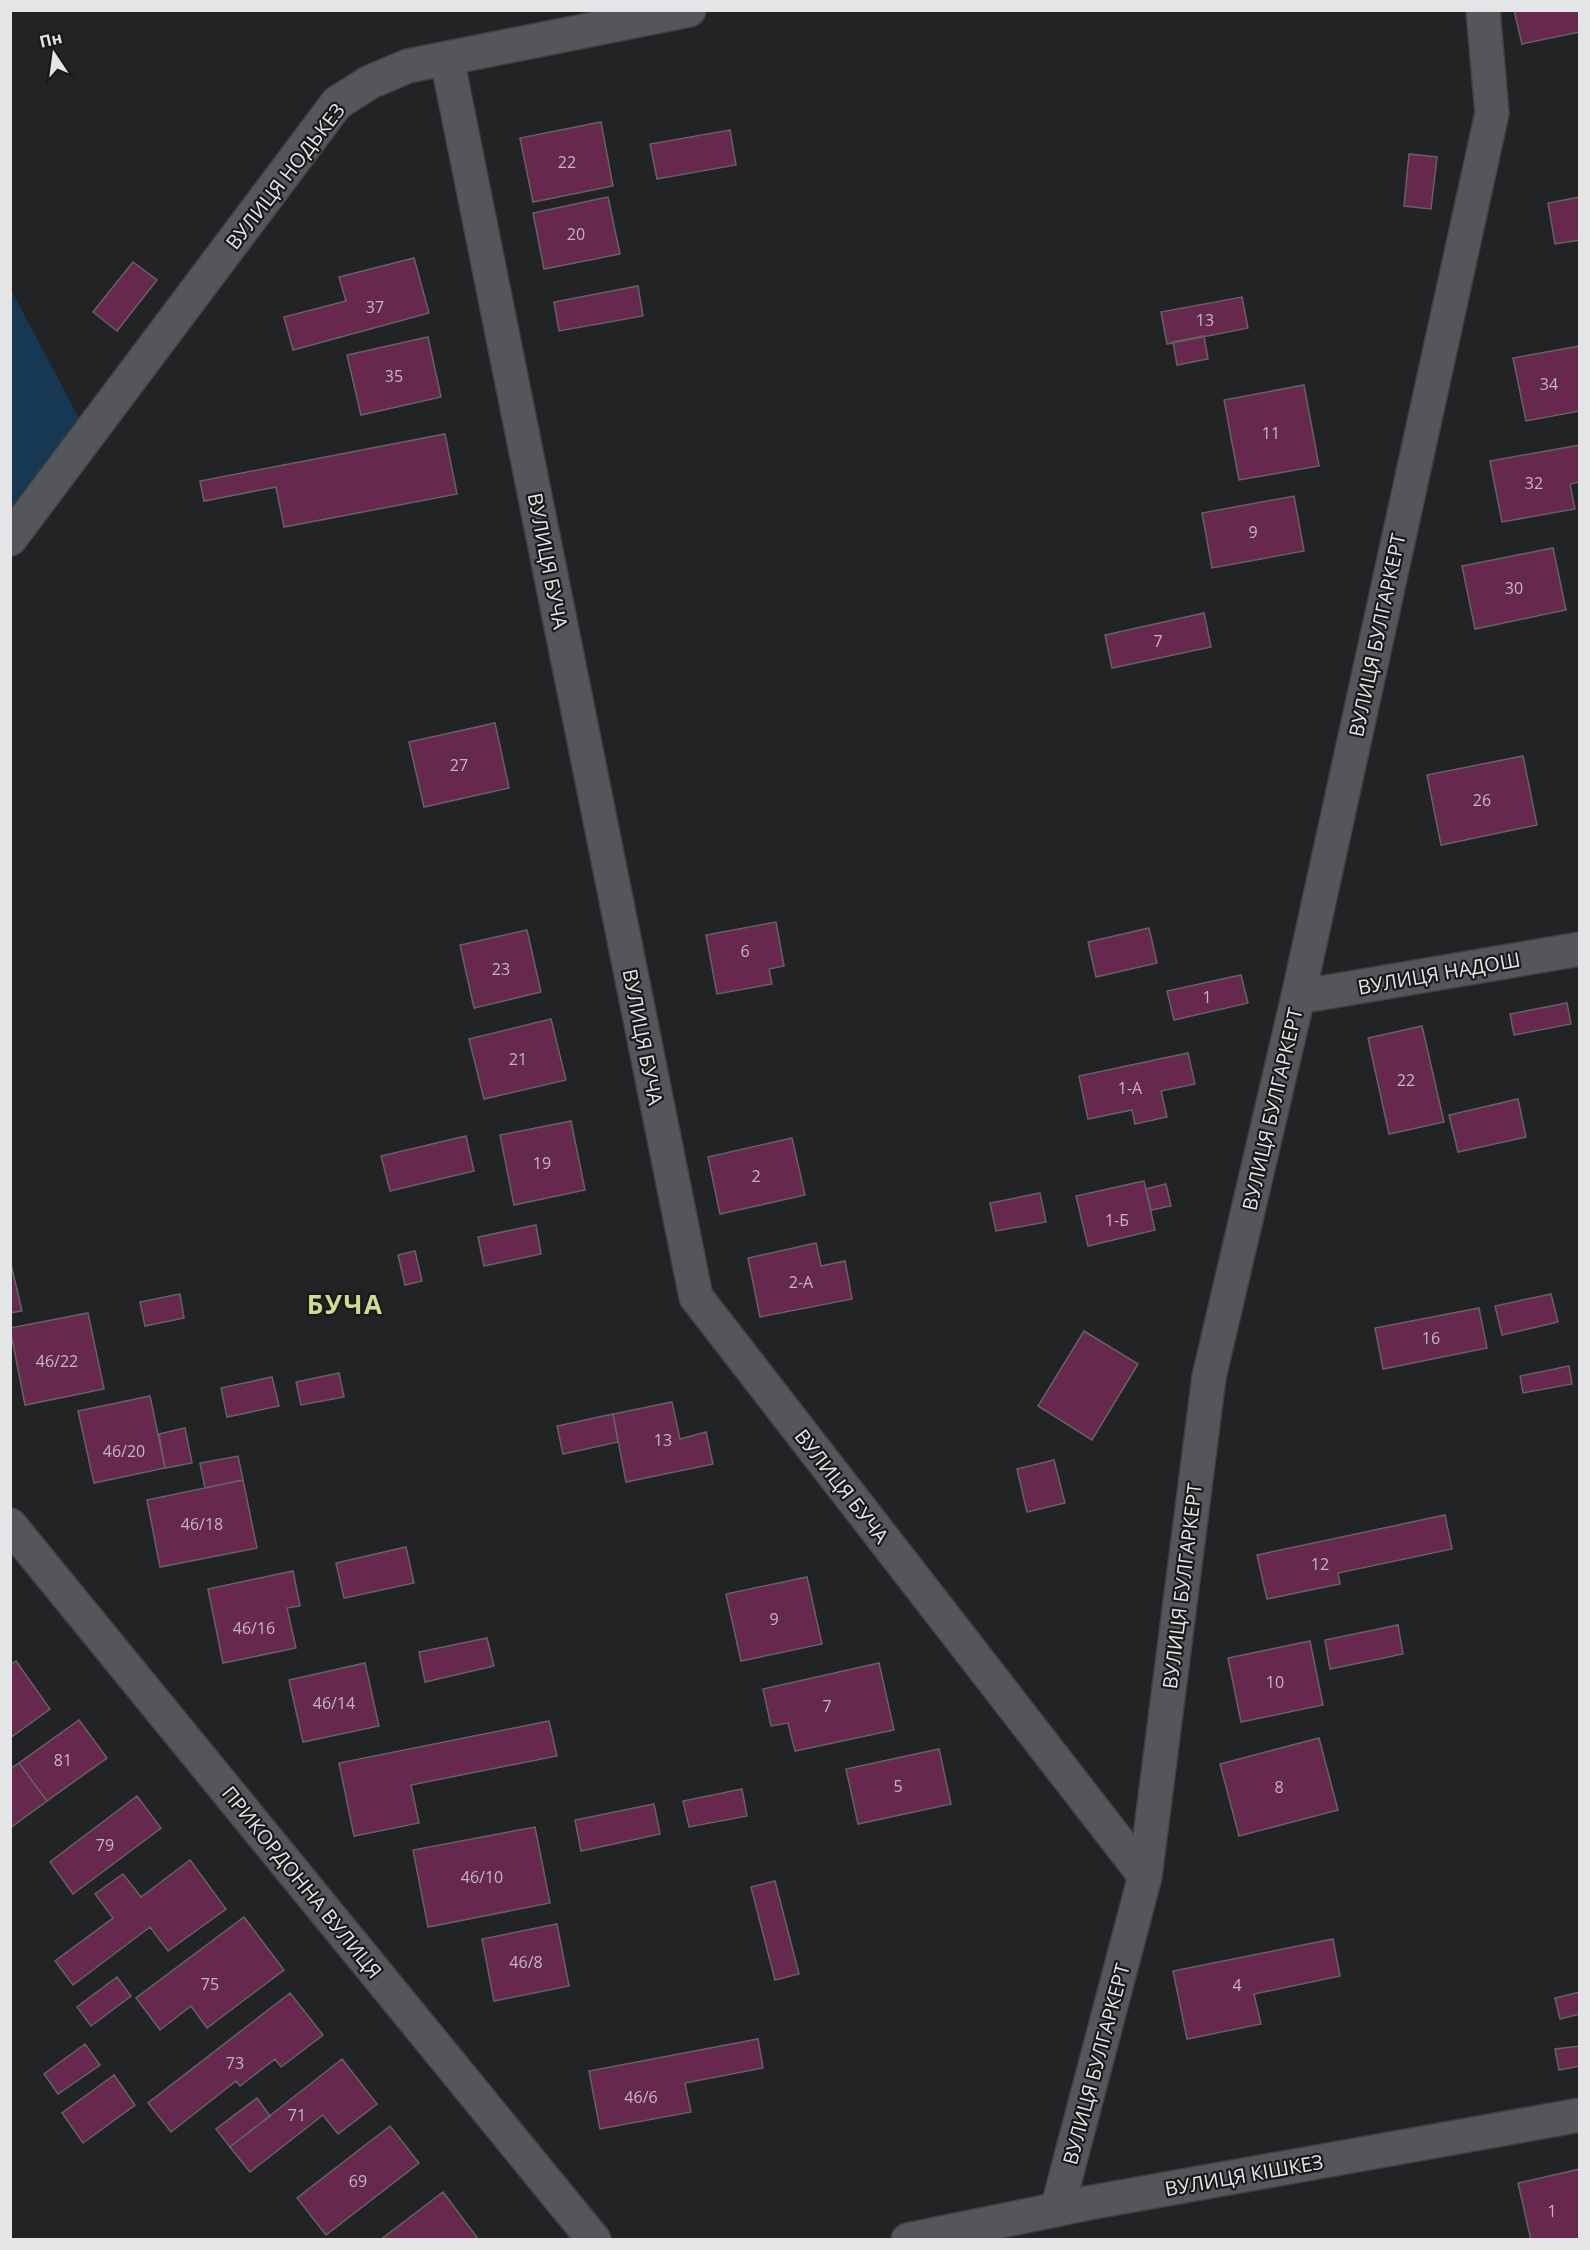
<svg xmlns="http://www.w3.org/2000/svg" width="1590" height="2250" font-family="'Open Sans',sans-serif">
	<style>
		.green { fill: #173853 }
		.building { fill: #66284c; stroke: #666264; stroke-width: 1.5 }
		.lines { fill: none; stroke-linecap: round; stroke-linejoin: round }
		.street-casing { stroke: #3e4042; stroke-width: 36 }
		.secondary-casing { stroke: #3e4042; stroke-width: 36 }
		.street { stroke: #545659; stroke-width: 33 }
		.secondary { stroke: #545659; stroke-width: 33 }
		.labels { text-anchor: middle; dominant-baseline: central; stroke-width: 4.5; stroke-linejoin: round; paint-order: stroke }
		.number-label { font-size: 16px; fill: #c4b6c0 }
		.street-label { font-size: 20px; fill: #e3e5e6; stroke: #17191b }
		.district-label { font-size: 26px; font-weight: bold; letter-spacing: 1.5px; fill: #d1da8d; stroke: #17191b }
	</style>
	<rect width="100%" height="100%" fill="#212325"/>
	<path class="green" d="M 10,288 L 81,422 L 10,517 Z"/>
	<path class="building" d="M 1514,10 L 1580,10 L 1580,32 L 1522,44 Z
		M 601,122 L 613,186 L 533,202 L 520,138 Z
		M 730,130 L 736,165 L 657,179 L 650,144 Z
		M 1409,154 L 1437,157 L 1431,209 L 1404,206 Z
		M 608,197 L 620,254 L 544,269 L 533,213 Z
		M 1580,197 L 1580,240 L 1555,244 L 1548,203 Z
		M 414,258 L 429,313 L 293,350 L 284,317 L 346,301 L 339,277 Z
		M 133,262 L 157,280 L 117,331 L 93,312 Z
		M 638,286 L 643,316 L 559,331 L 554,302 Z
		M 1242,297 L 1248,328 L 1167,344 L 1161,312 Z
		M 1204,336 L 1208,359 L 1177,365 L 1173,342 Z
		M 428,337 L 441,397 L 361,415 L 347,355 Z
		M 1580,346 L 1580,411 L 1526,421 L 1513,358 Z
		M 1304,385 L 1319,466 L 1239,480 L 1224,400 Z
		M 445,434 L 457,494 L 284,527 L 276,487 L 204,501 L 200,481 Z
		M 1580,445 L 1580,482 L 1570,484 L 1575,509 L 1502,522 L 1490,461 Z
		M 1294,496 L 1304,551 L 1212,568 L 1202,513 Z
		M 1553,548 L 1566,610 L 1475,629 L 1462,566 Z
		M 1204,613 L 1211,647 L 1112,668 L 1105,635 Z
		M 495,723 L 509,788 L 424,807 L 409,742 Z
		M 1523,756 L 1537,825 L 1441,845 L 1427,775 Z
		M 776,922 L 784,966 L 769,969 L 772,984 L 717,994 L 706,935 Z
		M 1149,928 L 1157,963 L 1096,977 L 1088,942 Z
		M 527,930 L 541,992 L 474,1008 L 460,945 Z
		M 1241,975 L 1248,1003 L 1174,1020 L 1167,991 Z
		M 1567,1003 L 1571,1024 L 1514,1035 L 1510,1014 Z
		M 551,1019 L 566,1080 L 484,1099 L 469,1039 Z
		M 1422,1026 L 1444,1122 L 1389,1134 L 1368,1038 Z
		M 1188,1053 L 1195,1084 L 1161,1091 L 1167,1117 L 1135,1124 L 1132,1110 L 1088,1119 L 1079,1076 Z
		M 1518,1099 L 1526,1137 L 1458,1152 L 1449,1115 Z
		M 571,1121 L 585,1190 L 514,1205 L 500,1135 Z
		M 466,1136 L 474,1171 L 390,1191 L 381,1156 Z
		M 792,1138 L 805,1195 L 720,1214 L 708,1157 Z
		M 1144,1181 L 1155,1230 L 1088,1246 L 1076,1196 Z
		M 1166,1184 L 1171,1206 L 1151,1210 L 1146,1189 Z
		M 1040,1193 L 1046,1222 L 996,1231 L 990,1203 Z
		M 536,1225 L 541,1254 L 484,1266 L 478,1237 Z
		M 816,1243 L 821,1266 L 845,1261 L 852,1299 L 760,1317 L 748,1258 Z
		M 415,1251 L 422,1281 L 405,1285 L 398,1255 Z
		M 10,1260 L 22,1311 L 10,1313 Z
		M 180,1294 L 184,1318 L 145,1326 L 140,1302 Z
		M 1551,1294 L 1558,1322 L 1502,1335 L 1495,1306 Z
		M 1479,1308 L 1487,1348 L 1383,1369 L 1375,1328 Z
		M 88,1313 L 104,1389 L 25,1405 L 10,1328 Z
		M 1084,1331 L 1138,1364 L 1092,1440 L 1038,1406 Z
		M 1569,1366 L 1572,1384 L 1523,1393 L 1520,1376 Z
		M 339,1373 L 344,1397 L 301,1405 L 296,1382 Z
		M 272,1377 L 279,1406 L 227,1417 L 221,1388 Z
		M 150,1396 L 165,1468 L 94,1483 L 78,1411 Z
		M 672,1402 L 680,1439 L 706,1432 L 713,1464 L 626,1482 L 613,1414 Z
		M 613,1414 L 618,1442 L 563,1454 L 557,1426 Z
		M 185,1428 L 192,1463 L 165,1468 L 159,1434 Z
		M 238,1456 L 243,1480 L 205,1488 L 200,1463 Z
		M 1054,1460 L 1065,1503 L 1027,1512 L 1017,1469 Z
		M 243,1480 L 257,1548 L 160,1567 L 147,1500 Z
		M 1445,1515 L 1452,1549 L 1338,1573 L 1340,1584 L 1267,1599 L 1257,1555 Z
		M 406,1547 L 414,1583 L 344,1598 L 336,1563 Z
		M 293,1571 L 300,1606 L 287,1608 L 296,1648 L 223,1663 L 208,1589 Z
		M 807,1577 L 822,1644 L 741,1661 L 726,1594 Z
		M 1398,1625 L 1403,1654 L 1330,1669 L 1325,1640 Z
		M 487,1638 L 494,1666 L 425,1682 L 419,1652 Z
		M 1310,1641 L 1323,1705 L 1241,1722 L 1228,1658 Z
		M 16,1661 L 50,1709 L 10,1738 L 10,1665 Z
		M 365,1663 L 379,1726 L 303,1742 L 289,1680 Z
		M 879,1663 L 894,1730 L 795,1751 L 788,1723 L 771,1726 L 763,1689 Z
		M 79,1720 L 107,1758 L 47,1801 L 19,1763 Z
		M 549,1721 L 557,1756 L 411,1785 L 419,1823 L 354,1836 L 339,1763 Z
		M 1319,1738 L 1338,1810 L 1239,1836 L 1220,1764 Z
		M 939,1749 L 951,1804 L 858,1824 L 846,1769 Z
		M 19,1763 L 47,1801 L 10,1828 L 10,1769 Z
		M 742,1789 L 747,1816 L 689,1827 L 683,1801 Z
		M 137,1796 L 161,1828 L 73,1894 L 50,1862 Z
		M 654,1804 L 660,1834 L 581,1851 L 575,1820 Z
		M 535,1827 L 550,1903 L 428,1927 L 413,1850 Z
		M 190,1860 L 226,1909 L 168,1951 L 150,1927 L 73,1985 L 55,1961 L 113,1918 L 95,1894 L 123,1874 L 141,1897 Z
		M 775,1881 L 799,1974 L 775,1980 L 751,1887 Z
		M 244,1917 L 284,1970 L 207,2028 L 191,2006 L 160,2030 L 136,1998 Z
		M 557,1924 L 569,1986 L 494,2001 L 482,1939 Z
		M 1333,1939 L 1340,1976 L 1254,1994 L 1261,2024 L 1187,2039 L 1173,1971 Z
		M 117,1977 L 131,1996 L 91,2026 L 77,2007 Z
		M 1580,1992 L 1580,2014 L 1560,2019 L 1555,1998 Z
		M 290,1993 L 323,2035 L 281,2067 L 275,2059 L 240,2086 L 236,2081 L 171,2132 L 148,2103 Z
		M 758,2039 L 763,2068 L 685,2083 L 691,2112 L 600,2129 L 589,2071 Z
		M 85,2044 L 100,2065 L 58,2094 L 44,2074 Z
		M 1580,2046 L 1580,2066 L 1559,2070 L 1555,2049 Z
		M 342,2059 L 377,2104 L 338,2134 L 323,2115 L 250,2172 L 230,2147 Z
		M 114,2075 L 135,2105 L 83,2143 L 62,2113 Z
		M 257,2098 L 270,2116 L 230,2147 L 216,2129 Z
		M 390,2126 L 419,2163 L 326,2235 L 297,2198 Z
		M 1580,2169 L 1580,2240 L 1531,2240 L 1518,2183 Z
		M 443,2192 L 479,2240 L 380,2240 Z"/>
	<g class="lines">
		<defs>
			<path id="street" d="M 447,59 L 696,1297 L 1145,1876
				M 10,539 L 337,103 L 370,82 L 408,66 L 689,10
				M 1298,997 L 1580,949
				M 1057,2210 L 1145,1876 L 1209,1377 L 1298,997 L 1492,113 L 1483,10
				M 908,2240 L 1088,2203 L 1580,2115"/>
			<path id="secondary" d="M 10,1525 L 594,2240"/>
		</defs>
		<use href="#street" class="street-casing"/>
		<use href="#secondary" class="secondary-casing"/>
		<use href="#street" class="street"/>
		<use href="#secondary" class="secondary"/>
	</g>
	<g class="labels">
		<g class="number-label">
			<text x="567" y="162">22</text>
			<text x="576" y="234">20</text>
			<text x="375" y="307">37</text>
			<text x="1205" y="320">13</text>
			<text x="394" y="376">35</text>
			<text x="1549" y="384">34</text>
			<text x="1271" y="433">11</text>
			<text x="1534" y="483">32</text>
			<text x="1253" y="532">9</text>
			<text x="1514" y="588">30</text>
			<text x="1158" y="641">7</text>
			<text x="459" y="765">27</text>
			<text x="1482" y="800">26</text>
			<text x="745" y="951">6</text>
			<text x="501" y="969">23</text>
			<text x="1207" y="997">1</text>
			<text x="518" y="1059">21</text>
			<text x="1406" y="1080">22</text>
			<text x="1130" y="1088">1-А</text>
			<text x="542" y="1163">19</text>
			<text x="756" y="1176">2</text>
			<text x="1117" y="1220">1-Б</text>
			<text x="801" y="1282">2-А</text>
			<text x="1431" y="1338">16</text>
			<text x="57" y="1361">46/22</text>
			<text x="663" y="1440">13</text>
			<text x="124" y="1451">46/20</text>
			<text x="202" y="1524">46/18</text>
			<text x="1320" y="1564">12</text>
			<text x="774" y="1619">9</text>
			<text x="254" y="1628">46/16</text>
			<text x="1275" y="1682">10</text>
			<text x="334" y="1703">46/14</text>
			<text x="827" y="1706">7</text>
			<text x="63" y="1760">81</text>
			<text x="898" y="1786">5</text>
			<text x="1279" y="1787">8</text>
			<text x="105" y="1845">79</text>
			<text x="482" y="1877">46/10</text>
			<text x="526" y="1962">46/8</text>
			<text x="210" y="1984">75</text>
			<text x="1237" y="1985">4</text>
			<text x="235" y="2063">73</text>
			<text x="641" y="2097">46/6</text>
			<text x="297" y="2115">71</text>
			<text x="358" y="2181">69</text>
			<text x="1552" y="2211">1</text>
		</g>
		<g class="street-label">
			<text transform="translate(285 176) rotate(-52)">ВУЛИЦЯ НОДЬКЕЗ</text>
			<text transform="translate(548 561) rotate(79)">ВУЛИЦЯ БУЧА</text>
			<text transform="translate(1377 635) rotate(-78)">ВУЛИЦЯ БУЛГАРКЕРТ</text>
			<text transform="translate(1439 973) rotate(-10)">ВУЛИЦЯ НАДОШ</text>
			<text transform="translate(643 1037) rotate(79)">ВУЛИЦЯ БУЧА</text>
			<text transform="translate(1272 1109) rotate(-77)">ВУЛИЦЯ БУЛГАРКЕРТ</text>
			<text transform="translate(842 1486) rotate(52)">ВУЛИЦЯ БУЧА</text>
			<text transform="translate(1182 1586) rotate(-83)">ВУЛИЦЯ БУЛГАРКЕРТ</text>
			<text transform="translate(302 1882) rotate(51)">ПРИКОРДОННА ВУЛИЦЯ</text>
			<text transform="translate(1096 2064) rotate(-75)">ВУЛИЦЯ БУЛГАРКЕРТ</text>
			<text transform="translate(1244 2175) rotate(-10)">ВУЛИЦЯ КІШКЕЗ</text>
		</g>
		<g class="district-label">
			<text x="345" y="1304">БУЧА</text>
		</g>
	</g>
	<rect width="1590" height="2250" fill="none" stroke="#e3e5e6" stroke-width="24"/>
	<g transform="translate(54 54) rotate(347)" stroke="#17191b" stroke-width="4.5" paint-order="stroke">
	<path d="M0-4.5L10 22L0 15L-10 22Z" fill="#e3e5e6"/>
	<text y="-9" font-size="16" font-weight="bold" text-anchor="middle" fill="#e3e5e6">Пн</text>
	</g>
</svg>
